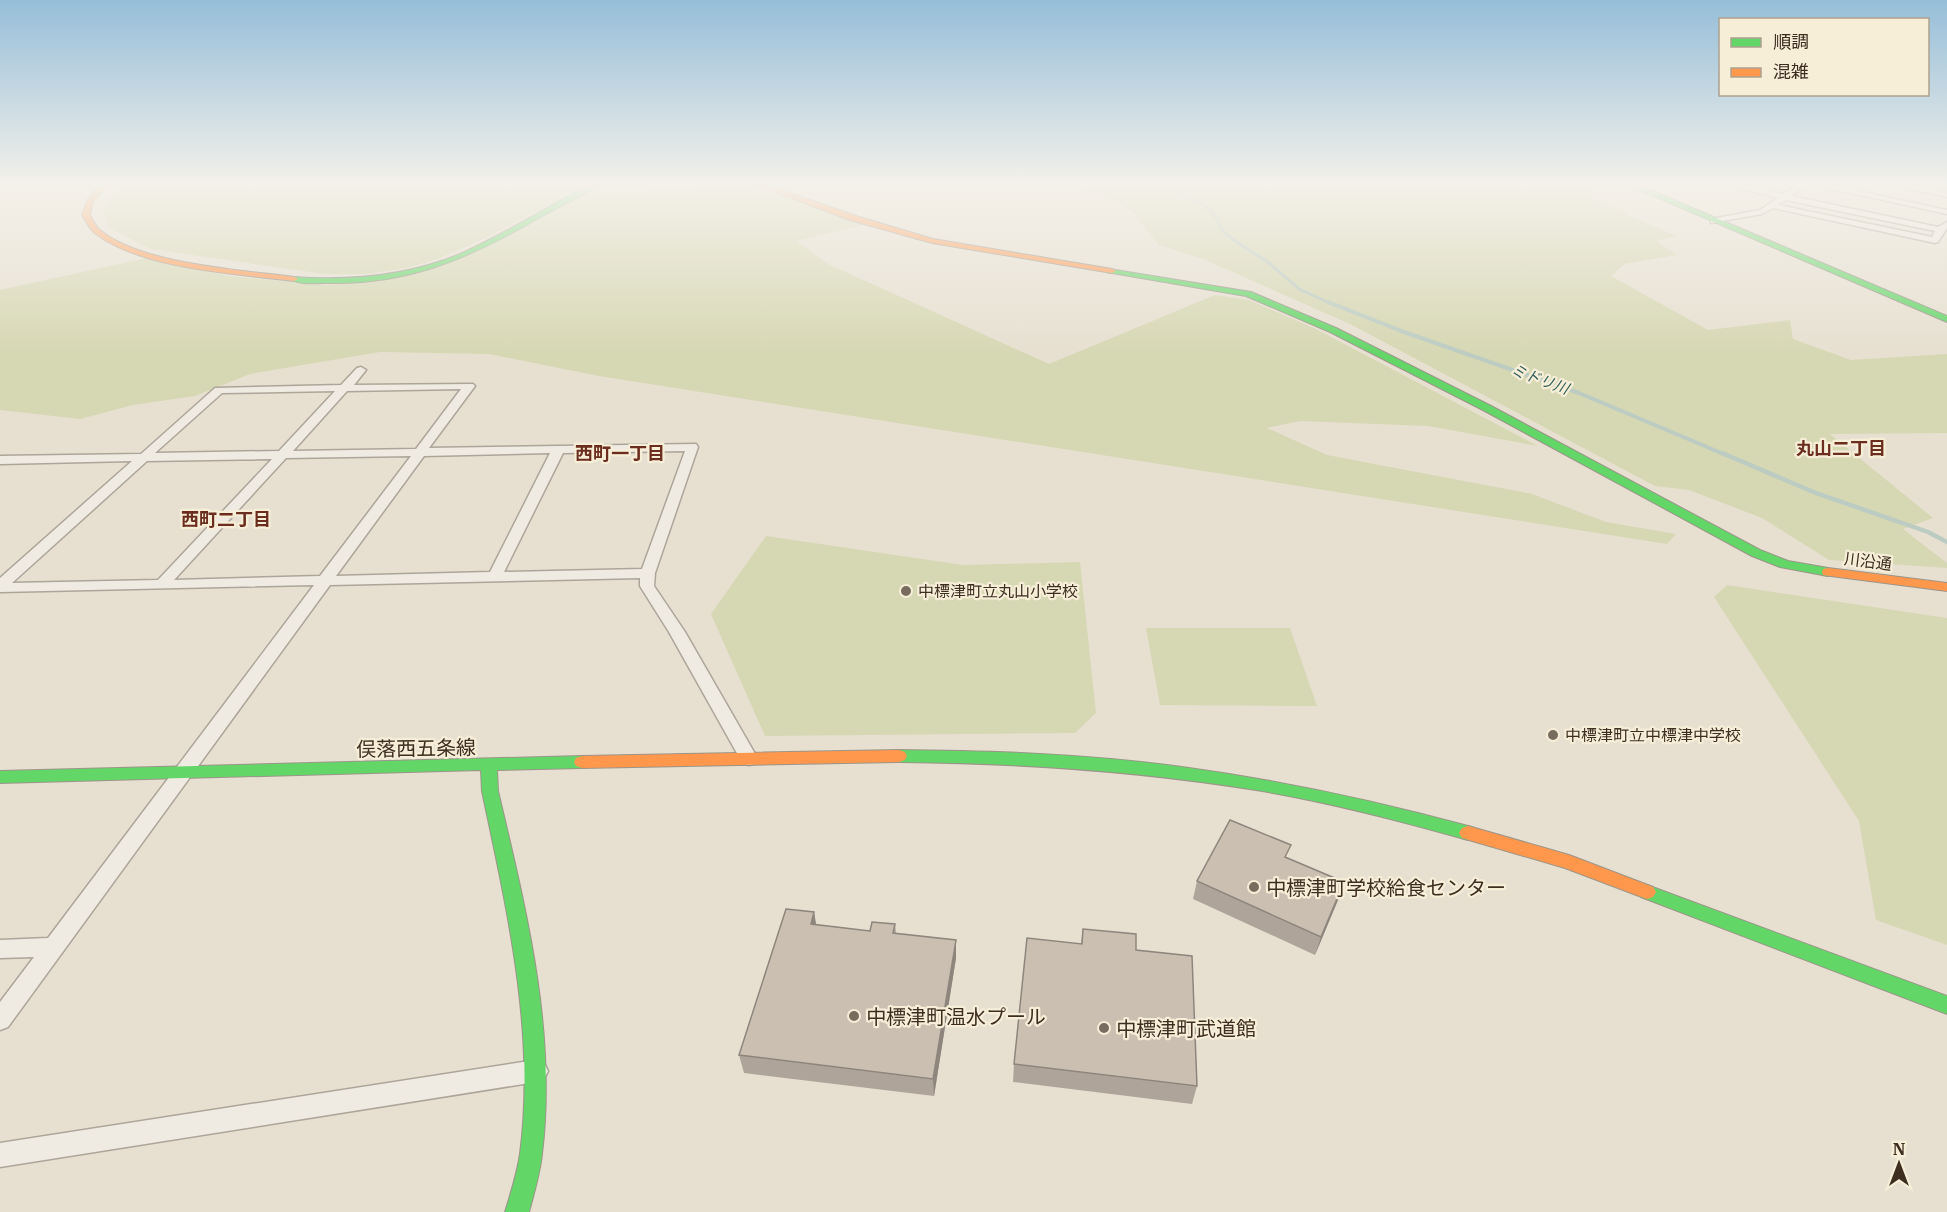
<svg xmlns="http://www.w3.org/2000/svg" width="1947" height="1212" font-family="'IBM Plex Serif','Noto Sans JP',serif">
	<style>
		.green { fill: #d6d7b3 }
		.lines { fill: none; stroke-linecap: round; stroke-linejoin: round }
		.stream-far2 { stroke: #bcccc2; stroke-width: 3 }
		.stream-far1 { stroke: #bcccc2; stroke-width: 4 }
		.stream { stroke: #bcccc2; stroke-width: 4.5 }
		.street-casing { stroke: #ada599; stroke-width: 3 }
		.fast-casing { stroke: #9c958a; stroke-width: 2 }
		.slow-casing { stroke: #9c958a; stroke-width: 2 }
		.street { fill: #efebe3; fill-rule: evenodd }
		.fast { fill: #63d668; fill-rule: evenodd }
		.slow { fill: #ff974d; fill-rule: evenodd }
		.wall { fill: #afa499 }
		.shaded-wall { fill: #8e867d }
		.building { fill: #cbbfb2; stroke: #8e867d; stroke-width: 1.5 }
		.poi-dot { fill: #786c5e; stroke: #f7eed8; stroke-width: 2 }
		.labels { text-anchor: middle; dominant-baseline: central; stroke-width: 4.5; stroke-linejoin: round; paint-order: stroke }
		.far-water-label { font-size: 15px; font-style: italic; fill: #2f5d5a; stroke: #f7eed8 }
		.street-label { font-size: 16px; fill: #3d2e20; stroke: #f7eed8 }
		.poi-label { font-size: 16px; fill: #3d2e20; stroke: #f7eed8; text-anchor: start }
		.neighbourhood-label { font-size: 18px; font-weight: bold; fill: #6b2e1e; stroke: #f7eed8 }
		.near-street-label { font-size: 20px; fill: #3d2e20; stroke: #f7eed8 }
		.near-poi-label { font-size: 20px; fill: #3d2e20; stroke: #f7eed8; text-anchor: start }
	</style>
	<rect width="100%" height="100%" fill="#e7e0d1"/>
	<path class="green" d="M 122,185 L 586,185 L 494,234 L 443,257 L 407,268 L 367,274 L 323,274 L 151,249 L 108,227 L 103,209 Z
		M 728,185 L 751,185 L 863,225 L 796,241 L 828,264 L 1049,364 L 1215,295 L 1249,300 L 1316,329 L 1538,446 L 1428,426 L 1300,421 L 1267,428 L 1327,455 L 1532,494 L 1606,522 L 1676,534 L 1667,544 L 599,376 L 489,354 L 380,352 L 250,374 L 195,396 L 133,405 L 80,419 L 0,410 L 0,290 L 147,258 L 229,276 L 324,285 L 386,279 L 441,267 L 586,194 Z
		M 1060,185 L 1614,185 L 1623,189 L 1601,187 L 1586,196 L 1676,236 L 1656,241 L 1677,255 L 1624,264 L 1611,276 L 1708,330 L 1790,320 L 1793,339 L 1851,360 L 1947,354 L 1947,433 L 1830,434 L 1933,518 L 1903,529 L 1947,563 L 1947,568 L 1829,560 L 1762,518 L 1689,490 L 1655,486 L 1352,325 L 1203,259 L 1159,245 L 1133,213 L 1107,196 Z
		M 766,536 L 963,565 L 1080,562 L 1096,713 L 1075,733 L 765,736 L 711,614 Z
		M 1727,585 L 1947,618 L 1947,945 L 1876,920 L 1859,821 L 1714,597 Z
		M 1146,628 L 1290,628 L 1317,706 L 1160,705 Z"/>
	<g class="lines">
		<path class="stream-far2" d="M 1155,185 L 1192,198 L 1205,206 L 1213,213 L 1223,231 L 1235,241 L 1268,262 L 1299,289 L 1332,304"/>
		<path class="stream-far1" d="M 1328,302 L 1404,332 L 1579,393 L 1726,455"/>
		<path class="stream" d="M 1722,453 L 1816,493 L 1928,532 L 1947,542"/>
		<defs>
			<path id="street" d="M 1725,185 L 1741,185 L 1783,194 L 1796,185 L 1805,185 L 1791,196 L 1938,227 L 1947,222 L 1947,228 L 1938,242 L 1935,243 L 1773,208 L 1762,214 L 1711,223 L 1711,219 L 1760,210 L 1778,198 ZM 1786,200 L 1935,231 L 1932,237 L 1778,205 Z
				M 1814,185 L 1830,185 L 1947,210 L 1947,214 Z
				M 1895,185 L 1911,185 L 1947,193 L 1947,197 Z
				M 361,367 L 366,370 L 354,385 L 473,384 L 475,386 L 429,448 L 696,444 L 698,447 L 655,573 L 654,586 L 685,632 L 758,759 L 755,764 L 749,765 L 743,764 L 669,632 L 640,586 L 640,578 L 330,585 L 8,1027 L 0,1030 L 0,1002 L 34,957 L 0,958 L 0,940 L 48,938 L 314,585 L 0,592 L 0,578 L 132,461 L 0,464 L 0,456 L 141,454 L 215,388 L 341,385 L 357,368 ZM 461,389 L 416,449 L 293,451 L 347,391 ZM 335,391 L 279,451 L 155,453 L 222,393 ZM 685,451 L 642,569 L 504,572 L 563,453 ZM 550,453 L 490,572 L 336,576 L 424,456 ZM 411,456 L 320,576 L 174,580 L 286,458 ZM 272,459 L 158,580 L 12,583 L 147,461 Z
				M 536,1060 L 544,1063 L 548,1071 L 544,1079 L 536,1082 L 0,1167 L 0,1143 Z"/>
			<path id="fast" d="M 590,185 L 599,185 C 583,196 564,204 546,214 C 473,256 413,285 326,283 C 315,283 299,285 290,279 L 294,277 C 351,281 407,276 460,254 C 505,234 546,207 590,185 Z
				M 1628,185 L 1638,185 L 1947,316 L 1947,322 Z
				M 1109,269 L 1251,292 L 1336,328 L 1491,406 L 1760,550 L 1788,561 L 1828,568 L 1834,572 L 1828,576 L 1780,567 L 1752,556 L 1483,410 L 1330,332 L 1246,296 L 1112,273 L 1109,273 Z
				M 899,750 C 996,751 1093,754 1189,768 C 1283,781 1376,801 1468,826 L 1474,828 L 1477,833 L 1474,838 L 1468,840 C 1398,820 1328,802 1256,790 C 1137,771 1019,763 899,762 L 893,760 L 891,756 L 893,752 Z
				M 582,756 L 588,758 L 590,762 L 588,766 L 582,768 L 497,770 L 498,791 C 526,910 557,1031 542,1154 C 540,1174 534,1193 529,1212 L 505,1212 C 511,1193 517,1174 520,1154 C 536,1032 507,910 482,791 L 481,770 L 0,783 L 0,771 Z
				M 1647,885 L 1947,996 L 1947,1014 L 1641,897 L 1638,892 L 1641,887 Z"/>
			<path id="slow" d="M 100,185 L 107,185 L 93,201 L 90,215 C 93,220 96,227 100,230 C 140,264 242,270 294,277 L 298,279 L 294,281 C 237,274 142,269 96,234 C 90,230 86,221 82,215 L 87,201 Z
				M 756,185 L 767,185 L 856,216 L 933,239 L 1112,269 L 1116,271 L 1112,273 L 932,243 L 850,220 Z
				M 1828,568 L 1947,583 L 1947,591 L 1823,575 L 1822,572 L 1823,569 Z
				M 899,750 L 905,752 L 907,756 L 905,760 L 899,762 L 582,768 L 576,766 L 574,762 L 576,758 L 582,756 Z
				M 1468,826 L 1569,855 L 1653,887 L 1656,892 L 1653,897 L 1647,899 L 1565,868 L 1462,838 L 1459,833 L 1462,828 Z"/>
		</defs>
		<use href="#street" class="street-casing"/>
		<use href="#fast" class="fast-casing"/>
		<use href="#slow" class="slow-casing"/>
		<use href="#street" class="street"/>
		<use href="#fast" class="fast"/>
		<use href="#slow" class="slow"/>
	</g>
	<path class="wall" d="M 1287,858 L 1344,882 L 1338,900 L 1315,955 L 1193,899 L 1197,881 Z
		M 814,912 L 816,925 L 870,931 L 895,924 L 896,933 L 956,958 L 934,1096 L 744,1073 L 739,1055 Z
		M 1083,929 L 1136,950 L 1197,1086 L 1192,1104 L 1013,1082 L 1014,1064 L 1081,944 Z"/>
	<path class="shaded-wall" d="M 1344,882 L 1338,900 L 1315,955 L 1321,937 Z
		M 814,912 L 817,930 L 811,924 Z
		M 956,940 L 956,958 L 934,1096 L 933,1079 Z"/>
	<path class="building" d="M 1230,820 L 1291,845 L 1285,857 L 1344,882 L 1321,937 L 1197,881 Z
		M 786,909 L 814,912 L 811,924 L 870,931 L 872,922 L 895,924 L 893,933 L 956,940 L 933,1079 L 739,1055 Z
		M 1083,929 L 1136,934 L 1136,950 L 1192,956 L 1197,1086 L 1014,1064 L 1027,938 L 1082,944 Z"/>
	<linearGradient id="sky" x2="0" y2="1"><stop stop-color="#96bed9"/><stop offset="0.52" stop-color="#f4f1ea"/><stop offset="1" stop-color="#f4f1ea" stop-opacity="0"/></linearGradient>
	<rect width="1947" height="355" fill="url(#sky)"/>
	<g class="poi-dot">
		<circle cx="906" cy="591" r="6"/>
		<circle cx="1553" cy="735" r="6"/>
		<circle cx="1254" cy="887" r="6"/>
		<circle cx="854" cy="1016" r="6"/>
		<circle cx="1104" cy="1028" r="6"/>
	</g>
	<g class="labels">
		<g class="far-water-label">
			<text transform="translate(1540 379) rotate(20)">ミドリ川</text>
		</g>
		<g class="street-label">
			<text transform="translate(1868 561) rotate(7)">川沿通</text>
		</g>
		<g class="poi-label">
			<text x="918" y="591">中標津町立丸山小学校</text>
			<text x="1565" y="735">中標津町立中標津中学校</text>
		</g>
		<g class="neighbourhood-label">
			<text x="1841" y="448">丸山二丁目</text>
			<text x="620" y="453">西町一丁目</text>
			<text x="226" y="519">西町二丁目</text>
		</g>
		<g class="near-street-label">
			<text transform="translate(416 748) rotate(-1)">俣落西五条線</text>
		</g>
		<g class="near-poi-label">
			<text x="1266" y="887">中標津町学校給食センター</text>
			<text x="866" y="1016">中標津町温水プール</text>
			<text x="1116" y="1028">中標津町武道館</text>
		</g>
	</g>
	<rect x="1719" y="18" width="210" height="78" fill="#f7eed8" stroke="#ada18e" stroke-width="1.5"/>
	<rect x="1731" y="38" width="30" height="9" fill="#63d668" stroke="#ada18e" stroke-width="1.5"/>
	<text x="1773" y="48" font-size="18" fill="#3d2e20">順調</text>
	<rect x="1731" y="68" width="30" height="9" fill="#ff974d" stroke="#ada18e" stroke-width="1.5"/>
	<text x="1773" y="78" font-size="18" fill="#3d2e20">混雑</text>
	<g transform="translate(1899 1164)" stroke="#f7eed8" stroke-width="4.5" paint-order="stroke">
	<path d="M0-4.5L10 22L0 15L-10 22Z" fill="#3d2e20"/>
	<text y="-9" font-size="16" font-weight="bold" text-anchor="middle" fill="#3d2e20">N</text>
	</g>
</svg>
